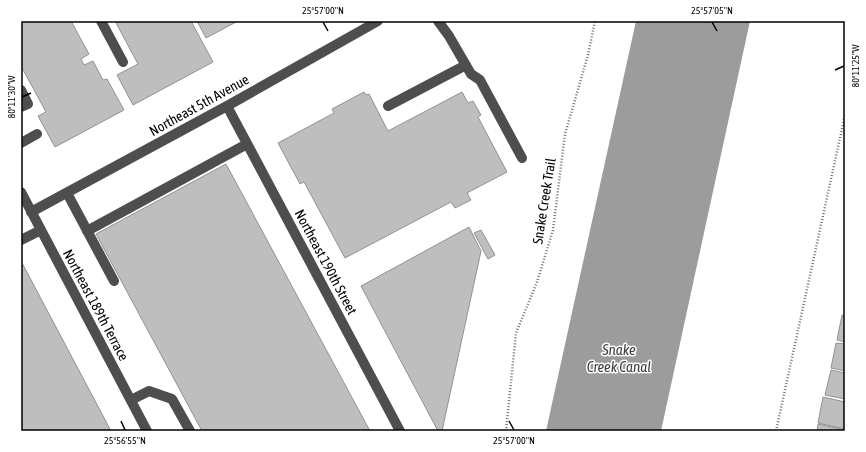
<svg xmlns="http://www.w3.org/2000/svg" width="866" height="452" font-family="'Asap Condensed',sans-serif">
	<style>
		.water { fill: #9c9c9c }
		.building { fill: #bebebe; stroke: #929292 }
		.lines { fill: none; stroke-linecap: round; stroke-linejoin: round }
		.path { stroke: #707070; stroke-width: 2.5; stroke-dasharray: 1 2; stroke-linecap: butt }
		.minor { stroke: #4e4e4e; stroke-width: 10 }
		.ticks { fill: none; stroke: #000; stroke-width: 1.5 }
		.labels { text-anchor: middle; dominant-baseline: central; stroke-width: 3; stroke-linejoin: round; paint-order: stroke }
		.street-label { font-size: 14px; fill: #000; stroke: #fff }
		.water-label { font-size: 15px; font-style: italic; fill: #3d3d3d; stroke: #fff }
		.neatline { fill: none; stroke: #000; stroke-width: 1.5 }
		.ticks-label { font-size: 10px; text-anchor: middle; fill: #000 }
	</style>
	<rect width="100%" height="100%" fill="#fff"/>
	<path class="water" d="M 636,21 L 750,21 L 661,431 L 546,431 Z"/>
	<path class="building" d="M 21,21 L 71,21 L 89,54 L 81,59 L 84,65 L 93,61 L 103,80 L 107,79 L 124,110 L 55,147 L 38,116 L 46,112 L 21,66 Z
		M 115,21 L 191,21 L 213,62 L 133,105 L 117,75 L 138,64 Z
		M 197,21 L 238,21 L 206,38 Z
		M 364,92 L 366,95 L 369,94 L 388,131 L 462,92 L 468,103 L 473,101 L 481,115 L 478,117 L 507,172 L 467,193 L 471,200 L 455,208 L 451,202 L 345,258 L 304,182 L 300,184 L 278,143 L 334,113 L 332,109 Z
		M 226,164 L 370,431 L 202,431 L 96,234 Z
		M 469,227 L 481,251 L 442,431 L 438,431 L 361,286 Z
		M 481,230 L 495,255 L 488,259 L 474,233 Z
		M 21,261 L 111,431 L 21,431 Z
		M 842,315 L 845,316 L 845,342 L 837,340 Z
		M 836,343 L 845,344 L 845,371 L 831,368 Z
		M 831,370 L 845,373 L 845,399 L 825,395 Z
		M 823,397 L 845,402 L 845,429 L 818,423 Z
		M 818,424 L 845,430 L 845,431 L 817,431 Z"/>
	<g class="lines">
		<path class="path" d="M 506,431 L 516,333 L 537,282 L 553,230 L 565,134 L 588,55 L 595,21
			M 776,431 L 845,115"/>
		<path class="minor" d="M 101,21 L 123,62
			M 438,21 L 449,36 L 471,74 L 480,80 L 522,158
			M 21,90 L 28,104 L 21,107
			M 227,106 L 400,431
			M 388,106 L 466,65
			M 21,143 L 37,134
			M 21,192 L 147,431
			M 67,193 L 114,281
			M 31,212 L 227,106 L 378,21
			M 87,231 L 247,144
			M 21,240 L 41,230
			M 131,400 L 149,391 L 172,399 L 190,431"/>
	</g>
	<path class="ticks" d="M 323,22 L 328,31M 712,22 L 717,31M 835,70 L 844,66M 22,97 L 31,93M 121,421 L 125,430M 509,421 L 514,430"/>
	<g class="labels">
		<g class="street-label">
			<text transform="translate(199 105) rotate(-29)">Northeast 5th Avenue</text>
			<text transform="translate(544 201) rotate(-81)">Snake Creek Trail</text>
			<text transform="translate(326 262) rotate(62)">Northeast 190th Street</text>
			<text transform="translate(96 305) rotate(62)">Northeast 189th Terrace</text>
		</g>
		<g class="water-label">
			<text x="619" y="349">Snake<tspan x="619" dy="17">Creek Canal</tspan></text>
		</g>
	</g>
	<rect width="866" height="452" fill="none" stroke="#ffffff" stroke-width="44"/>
	<rect x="22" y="22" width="822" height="408" class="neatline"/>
	<g class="ticks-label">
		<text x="323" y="14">25°57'00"N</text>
		<text x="712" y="14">25°57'05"N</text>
		<text transform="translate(855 66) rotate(-90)" y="4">80°11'25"W</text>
		<text transform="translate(11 97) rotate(-90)" y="4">80°11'30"W</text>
		<text x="125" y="444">25°56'55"N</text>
		<text x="514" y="444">25°57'00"N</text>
	</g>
</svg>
